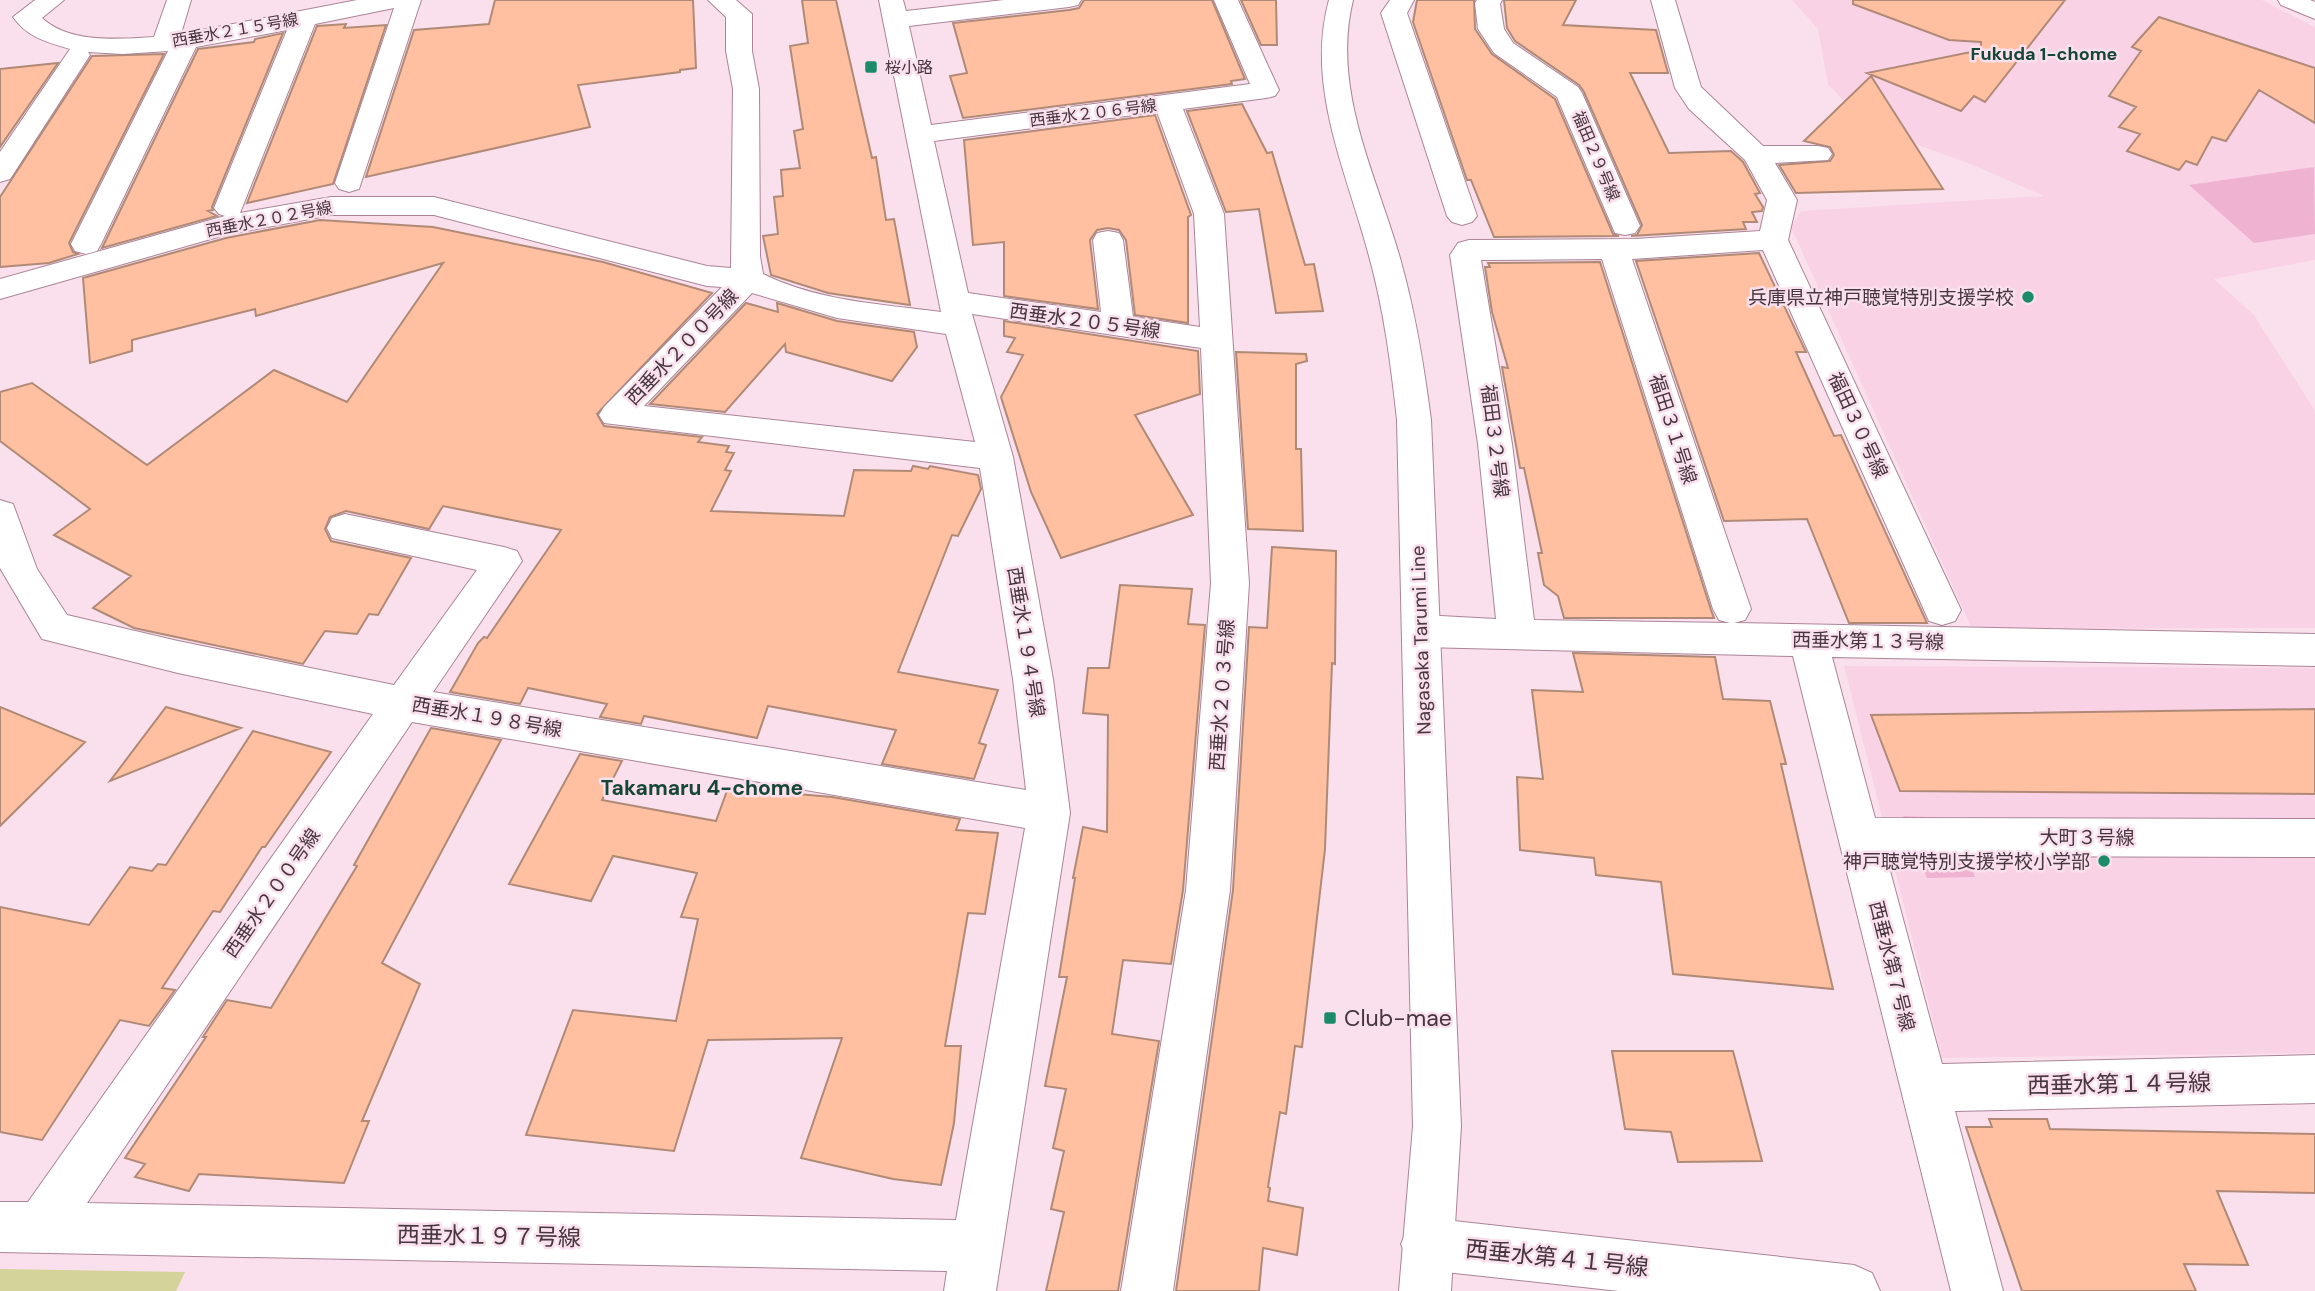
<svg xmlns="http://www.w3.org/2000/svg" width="2315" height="1291" font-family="'DM Sans','Noto Sans JP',sans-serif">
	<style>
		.built { fill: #fad2e6 }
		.green { fill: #d3d39a }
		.water { fill: #f0b2d1 }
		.building { fill: #fec0a1; stroke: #b08a77; stroke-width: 2 }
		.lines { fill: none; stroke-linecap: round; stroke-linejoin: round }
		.minor-casing { stroke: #ab8497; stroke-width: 2 }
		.major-casing { stroke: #ab8497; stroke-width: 2 }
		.minor { fill: #fff; fill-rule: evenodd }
		.major { fill: #fff; fill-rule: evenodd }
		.poi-dot { fill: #1c8b6a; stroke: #fae0ed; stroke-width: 2.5 }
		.labels { text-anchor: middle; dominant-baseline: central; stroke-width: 5; stroke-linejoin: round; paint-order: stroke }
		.far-street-label { font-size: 16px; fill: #46363e; stroke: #fae0ed }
		.far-poi-label { font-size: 16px; fill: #46363e; stroke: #fae0ed; text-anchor: start }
		.far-neighbourhood-label { font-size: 18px; font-weight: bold; fill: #154636; stroke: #fae0ed }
		.poi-label { font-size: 19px; fill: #46363e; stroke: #fae0ed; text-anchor: end }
		.street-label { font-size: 19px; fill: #46363e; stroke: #fae0ed }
		.neighbourhood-label { font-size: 21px; font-weight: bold; fill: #154636; stroke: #fae0ed }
		.near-poi-label { font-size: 23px; fill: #46363e; stroke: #fae0ed; text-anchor: start }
		.near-street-label { font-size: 23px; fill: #46363e; stroke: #fae0ed }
	</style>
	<rect width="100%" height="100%" fill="#fae0ed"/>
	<path class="built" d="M 1792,0 L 2262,0 L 2315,27 L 2315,260 L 2214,279 L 2254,315 L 2315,411 L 2315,628 L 1972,629 L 1791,227 L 1801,211 L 2044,196 L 1968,163 L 1904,140 L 1858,114 L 1828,85 L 1818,29 Z
		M 1844,666 L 2315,668 L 2315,1053 L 1942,1058 Z"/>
	<path class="green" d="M 0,1269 L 185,1272 L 176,1291 L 0,1291 Z"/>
	<path class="water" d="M 2314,167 L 2315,234 L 2254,243 L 2189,185 Z
		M 1903,816 L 1956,818 L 1975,877 L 1927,878 Z"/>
	<path class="building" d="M 495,0 L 693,0 L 696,68 L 680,70 L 680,72 L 578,85 L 590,127 L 366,177 L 414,30 L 489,24 Z
		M 802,0 L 836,0 L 872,158 L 876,157 L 886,220 L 894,219 L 910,305 L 828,293 L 771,275 L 763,236 L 778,234 L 774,197 L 783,196 L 781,170 L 800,168 L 794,131 L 803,129 L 790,46 L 808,43 Z
		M 1084,0 L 1212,0 L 1245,79 L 1231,81 L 1232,84 L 963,118 L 950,76 L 967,73 L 953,23 L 1069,10 L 1079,8 Z
		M 1241,0 L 1276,0 L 1277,45 L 1261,45 Z
		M 1417,0 L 1474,0 L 1475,29 L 1492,54 L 1555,99 L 1613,234 L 1619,236 L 1494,237 L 1471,180 L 1467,180 L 1413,22 Z
		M 1504,0 L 1576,0 L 1563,25 L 1656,30 L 1668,73 L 1630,73 L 1669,153 L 1731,151 L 1743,162 L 1760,193 L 1755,194 L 1763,207 L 1762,211 L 1752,212 L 1757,222 L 1743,222 L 1746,229 L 1631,236 L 1637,235 L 1642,225 L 1584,92 L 1579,85 L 1515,41 L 1507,28 Z
		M 1853,0 L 2065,0 L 1985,102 L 1974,96 L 1961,111 L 1867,73 L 1981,50 L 1981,42 L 1949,40 L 1853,4 Z
		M 2159,17 L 2315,68 L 2315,123 L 2259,90 L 2226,141 L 2212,137 L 2197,165 L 2186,161 L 2179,170 L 2127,151 L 2140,134 L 2119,127 L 2136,107 L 2109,96 L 2141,51 L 2132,47 Z
		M 346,24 L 344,28 L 386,25 L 333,184 L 247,203 L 317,26 Z
		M 283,33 L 212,207 L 213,210 L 208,211 L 217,216 L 102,248 L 198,49 L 254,42 L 255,39 Z
		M 164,54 L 69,243 L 73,252 L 78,254 L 49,263 L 0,267 L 0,197 L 92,56 Z
		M 58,63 L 0,147 L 0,69 Z
		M 1871,76 L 1943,189 L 1796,193 L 1779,165 L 1830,161 L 1834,155 L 1830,147 L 1804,141 Z
		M 1242,104 L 1267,153 L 1272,152 L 1305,265 L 1314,264 L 1323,311 L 1276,313 L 1259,209 L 1226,212 L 1187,111 Z
		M 1155,115 L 1191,215 L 1188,217 L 1188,323 L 1135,315 L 1126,240 L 1119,230 L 1108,228 L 1097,230 L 1090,240 L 1098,309 L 1004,296 L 1004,242 L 973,245 L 964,140 Z
		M 320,220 L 433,227 L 603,262 L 712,293 L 597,414 L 604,426 L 702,437 L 698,442 L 729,446 L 726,452 L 734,453 L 725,470 L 731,471 L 711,511 L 844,516 L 854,470 L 911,471 L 913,466 L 928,469 L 930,466 L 978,475 L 981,489 L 958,536 L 952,535 L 898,672 L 998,690 L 979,743 L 986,745 L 974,779 L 882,764 L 896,730 L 768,706 L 757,738 L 644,716 L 641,724 L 600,717 L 607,704 L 528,688 L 520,704 L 450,692 L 478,643 L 484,637 L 487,638 L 561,530 L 443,506 L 429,529 L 346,511 L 330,517 L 325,529 L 331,541 L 411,558 L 378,615 L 369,614 L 357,634 L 325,631 L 303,664 L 134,628 L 93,608 L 131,576 L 54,535 L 90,509 L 0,441 L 0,392 L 32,383 L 147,465 L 274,370 L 347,402 L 443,263 L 256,316 L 255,309 L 132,340 L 132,351 L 90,363 L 83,278 L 226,238 Z
		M 1759,253 L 1806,352 L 1796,352 L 1834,436 L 1841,435 L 1927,623 L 1849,623 L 1807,519 L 1724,521 L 1636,261 Z
		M 1600,262 L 1711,610 L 1714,618 L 1564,618 L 1558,596 L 1544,585 L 1538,553 L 1542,553 L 1524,468 L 1520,468 L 1502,367 L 1508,368 L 1492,312 L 1485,267 L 1490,267 L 1488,263 Z
		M 746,303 L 778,312 L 777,303 L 837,321 L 914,332 L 917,347 L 892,381 L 786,352 L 785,344 L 725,412 L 650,404 Z
		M 1004,321 L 1198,351 L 1200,394 L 1135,415 L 1193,515 L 1061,558 L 1031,492 L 1001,397 L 1023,355 L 1007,352 L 1015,338 L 1004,336 Z
		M 1236,352 L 1306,354 L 1307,361 L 1296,364 L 1296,449 L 1301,449 L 1303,531 L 1248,529 Z
		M 1272,547 L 1336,551 L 1335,664 L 1332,663 L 1325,849 L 1302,1047 L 1295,1046 L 1286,1114 L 1280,1112 L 1268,1187 L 1270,1188 L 1268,1201 L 1303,1208 L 1297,1255 L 1263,1248 L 1259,1291 L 1176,1291 L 1233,890 L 1249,627 L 1267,628 Z
		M 1120,585 L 1192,589 L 1188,624 L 1205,625 L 1183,890 L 1171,964 L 1123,960 L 1112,1034 L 1159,1041 L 1118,1291 L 1046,1291 L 1064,1212 L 1051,1209 L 1064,1151 L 1053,1148 L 1066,1089 L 1045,1086 L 1067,977 L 1059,977 L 1075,878 L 1073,878 L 1083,827 L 1107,832 L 1108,715 L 1083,713 L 1088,668 L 1109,668 Z
		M 1573,653 L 1715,657 L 1723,699 L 1770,701 L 1786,764 L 1781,764 L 1833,989 L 1673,974 L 1661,882 L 1596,875 L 1594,858 L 1520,850 L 1517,777 L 1543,779 L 1532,690 L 1583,692 Z
		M 0,707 L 85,742 L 0,826 Z
		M 166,707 L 241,728 L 110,781 Z
		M 2315,709 L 2315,794 L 1900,791 L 1871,715 Z
		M 431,728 L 501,740 L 382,963 L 420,984 L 362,1121 L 369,1121 L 344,1183 L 199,1174 L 189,1191 L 135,1177 L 145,1164 L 125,1158 L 206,1037 L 203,1037 L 227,1000 L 271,1008 L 357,866 L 354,865 Z
		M 253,731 L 331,752 L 265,847 L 262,847 L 220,912 L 213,911 L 162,988 L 175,990 L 149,1026 L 120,1020 L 42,1140 L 0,1132 L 0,907 L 89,925 L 130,867 L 152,871 L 158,864 L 166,865 Z
		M 580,754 L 622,761 L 602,800 L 716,821 L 728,788 L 832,797 L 960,819 L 956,830 L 998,833 L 985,914 L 968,913 L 945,1046 L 961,1046 L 954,1123 L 941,1185 L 893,1179 L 801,1158 L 842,1038 L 708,1040 L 674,1151 L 526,1135 L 573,1010 L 676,1021 L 698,919 L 681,917 L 697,873 L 613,856 L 591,901 L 509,884 Z
		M 1612,1051 L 1733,1051 L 1762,1161 L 1678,1162 L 1671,1132 L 1625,1129 Z
		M 1989,1119 L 2047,1119 L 2050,1129 L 2315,1134 L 2315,1193 L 2217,1191 L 2248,1265 L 2184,1264 L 2196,1291 L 2022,1291 L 1966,1127 L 1992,1127 Z"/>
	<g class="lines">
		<defs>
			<path id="minor" d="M 35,0 L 64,0 L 42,18 C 70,44 119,39 154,37 L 167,0 L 191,0 L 181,34 L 357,0 L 421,0 L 359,189 L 349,192 L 339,189 L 335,183 L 394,8 L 315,24 L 240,213 L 331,197 L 434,197 L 707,266 L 731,268 L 733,89 L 726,51 L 726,17 L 708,0 L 736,0 L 752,14 L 752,51 L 759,89 L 760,256 L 763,274 C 817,301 881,304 941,312 L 879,0 L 903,0 L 906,11 L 1004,0 L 1081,0 L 1078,5 L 1069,7 L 909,26 L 931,125 L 1250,84 L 1214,0 L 1238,0 L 1279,90 L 1275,96 L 1266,98 L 1183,109 L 1224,214 L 1249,583 L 1230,890 L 1173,1291 L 1121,1291 L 1186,890 L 1211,583 L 1201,348 L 972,314 L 1013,457 L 1053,679 L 1070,813 L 996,1291 L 944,1291 L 947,1271 L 0,1252 L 0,1202 L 28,1202 L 373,714 L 178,673 L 42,639 L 0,568 L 0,500 L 13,504 L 37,569 L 67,615 L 178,641 L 394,685 L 477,570 L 332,538 L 327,528 L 332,518 L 345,514 L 504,547 L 517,551 L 522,561 L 433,692 L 1026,790 L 1013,679 L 980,468 L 604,423 L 599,415 L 604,407 L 722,287 L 707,286 L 434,215 L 331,215 L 225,235 L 0,299 L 0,279 L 225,216 L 219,214 L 214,208 L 287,30 L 196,47 L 101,244 L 97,251 L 86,254 L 75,251 L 71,244 L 168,51 L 123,54 L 88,52 L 90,55 L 14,173 L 10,179 L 0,182 L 0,152 L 70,49 C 47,42 28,38 13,17 ZM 1157,112 L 1194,214 L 1200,327 L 1133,317 L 1123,240 L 1119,233 L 1108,231 L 1097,233 L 1093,240 L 1101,312 L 968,293 L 934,141 ZM 752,293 L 837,318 L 946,334 L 975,442 L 644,406 ZM 412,722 L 1025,828 L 956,1220 L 87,1203 Z
				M 1390,0 L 1414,0 L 1407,13 L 1477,216 L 1472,222 L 1462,225 L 1452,222 L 1447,216 L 1381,13 Z
				M 1477,0 L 1502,0 L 1500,4 L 1504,29 L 1513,43 L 1578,87 L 1582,93 L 1640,226 L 1635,233 L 1625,235 L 1615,233 L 1557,97 L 1494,53 L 1478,29 L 1475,3 Z
				M 1651,0 L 1675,0 L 1701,87 L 1763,146 L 1818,146 L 1828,148 L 1832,154 L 1828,160 L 1775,163 L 1797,200 L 1788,240 L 1961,610 L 1955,621 L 1942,625 L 1929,621 L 1763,250 L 1632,259 L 1751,609 L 1745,620 L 1734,623 L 2315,634 L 2315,666 L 1832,657 L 1875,818 L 2315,819 L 2315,857 L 1886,856 L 1942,1064 L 2315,1055 L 2315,1103 L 1955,1111 L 2003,1291 L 1951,1291 L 1793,656 L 1422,647 L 1408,642 L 1403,631 L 1408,620 L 1422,615 L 1496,619 L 1478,444 L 1450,255 L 1458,243 L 1469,240 L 1635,239 L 1760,231 L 1767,200 L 1745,160 L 1689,109 L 1675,88 ZM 1602,259 L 1713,609 L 1719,620 L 1730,623 L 1534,620 L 1512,444 L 1481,260 Z
				M 2278,0 L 2310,0 L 2315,2 L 2315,19 L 2281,5 Z
				M 1427,1218 L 1854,1265 L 1872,1273 L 1880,1291 L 1619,1291 L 1427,1270 L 1409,1262 L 1401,1244 L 1409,1226 Z"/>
			<path id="major" d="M 1329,0 L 1353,0 C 1331,89 1376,174 1400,258 C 1415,311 1424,365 1431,420 L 1461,1126 L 1451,1291 L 1399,1291 L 1413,1126 L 1397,420 C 1391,365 1384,310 1369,256 C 1347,172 1305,87 1329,0 Z"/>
		</defs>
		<use href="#minor" class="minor-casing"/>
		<use href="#major" class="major-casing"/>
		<use href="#minor" class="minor"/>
		<use href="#major" class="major"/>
	</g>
	<g class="poi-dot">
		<rect x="864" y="60" width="14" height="14" rx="3.5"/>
		<circle cx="2028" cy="297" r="7"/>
		<circle cx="2104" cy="861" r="7"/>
		<rect x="1323" y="1011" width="14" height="14" rx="3.5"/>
	</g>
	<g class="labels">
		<g class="far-street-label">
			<text transform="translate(235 30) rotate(-10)">西垂水２１５号線</text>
			<text transform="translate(1093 113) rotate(-7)">西垂水２０６号線</text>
			<text transform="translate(1596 156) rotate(67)">福田２９号線</text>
			<text transform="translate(269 219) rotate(-11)">西垂水２０２号線</text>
		</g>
		<g class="far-poi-label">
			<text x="885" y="67">桜小路</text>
		</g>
		<g class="far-neighbourhood-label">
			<text x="2044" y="54">Fukuda 1-chome</text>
		</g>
		<g class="poi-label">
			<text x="2014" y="297">兵庫県立神戸聴覚特別支援学校</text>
			<text x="2090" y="861">神戸聴覚特別支援学校小学部</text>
		</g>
		<g class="street-label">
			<text transform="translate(1085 321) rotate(8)">西垂水２０５号線</text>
			<text transform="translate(682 347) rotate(-46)">西垂水２００号線</text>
			<text transform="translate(1858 425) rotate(65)">福田３０号線</text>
			<text transform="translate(1673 429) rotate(72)">福田３１号線</text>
			<text transform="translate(1495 441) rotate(83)">福田３２号線</text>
			<text transform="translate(1421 640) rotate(-92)">Nagasaka Tarumi Line</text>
			<text transform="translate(1868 641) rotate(1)">西垂水第１３号線</text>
			<text transform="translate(1026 642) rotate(81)">西垂水１９４号線</text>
			<text transform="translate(1222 695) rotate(-86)">西垂水２０３号線</text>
			<text transform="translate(487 717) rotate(10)">西垂水１９８号線</text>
			<text x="2087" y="837">大町３号線</text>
			<text transform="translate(272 893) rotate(-55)">西垂水２００号線</text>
			<text transform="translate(1892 966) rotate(76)">西垂水第７号線</text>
		</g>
		<g class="neighbourhood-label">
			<text x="702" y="788">Takamaru 4-chome</text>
		</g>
		<g class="near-poi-label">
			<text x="1344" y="1018">Club-mae</text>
		</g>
		<g class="near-street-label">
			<text transform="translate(2119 1084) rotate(-1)">西垂水第１４号線</text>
			<text transform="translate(489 1236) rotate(1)">西垂水１９７号線</text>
			<text transform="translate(1557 1258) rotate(6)">西垂水第４１号線</text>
		</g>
	</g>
</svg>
